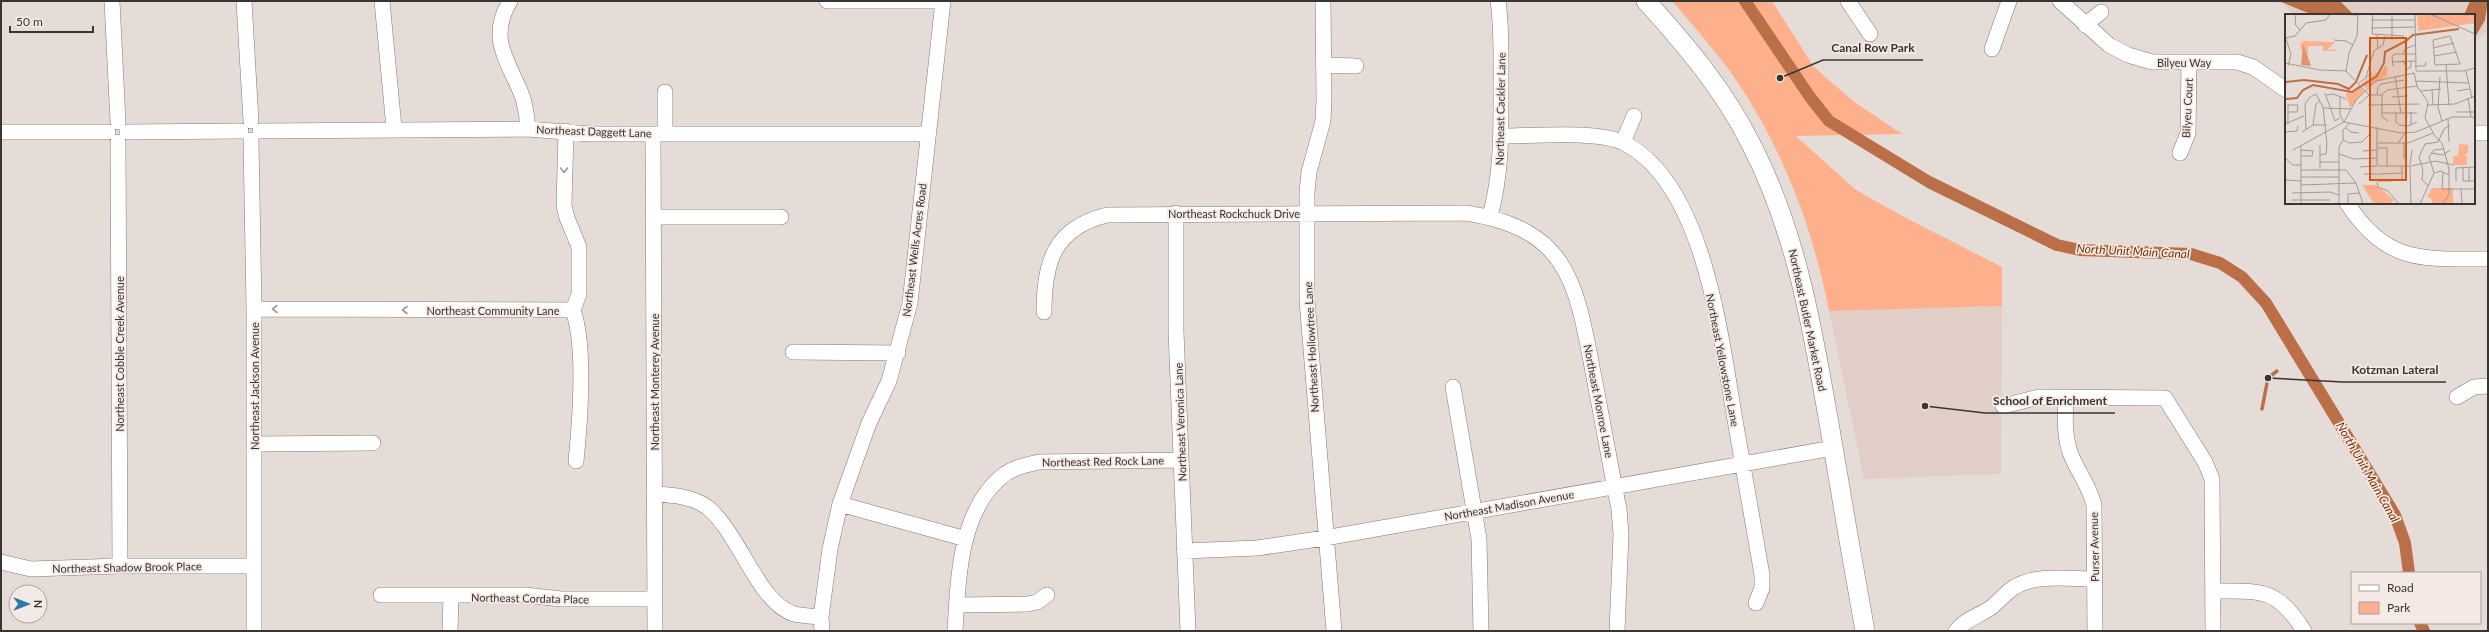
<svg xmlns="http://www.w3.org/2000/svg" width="2489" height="632" font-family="Lato,sans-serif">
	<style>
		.built { fill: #e1cfc7 }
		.green { fill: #fdb08b }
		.water { fill: #ba6f49 }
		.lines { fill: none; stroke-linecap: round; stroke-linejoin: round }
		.stream { stroke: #ba6f49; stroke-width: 3.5 }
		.canal { stroke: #ba6f49; stroke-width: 12 }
		.minor-casing { stroke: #837a76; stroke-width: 16 }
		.major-casing { stroke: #837a76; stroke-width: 20 }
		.minor { stroke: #fff; stroke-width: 15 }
		.major { stroke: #fff; stroke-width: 19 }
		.oneway { stroke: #9c9a99 }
		.labels { text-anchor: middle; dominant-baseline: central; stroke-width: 3.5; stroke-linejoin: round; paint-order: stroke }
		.street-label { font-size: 11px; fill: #393533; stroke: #f4e9e4 }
		.water-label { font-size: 12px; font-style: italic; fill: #793204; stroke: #f4e9e4 }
		.inset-river { fill: none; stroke: #ba6f49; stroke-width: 2 }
		.inset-road { fill: none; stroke: #a19995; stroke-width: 1 }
		.view { fill: #d65510; fill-opacity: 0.15; stroke: #d65510; stroke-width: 2 }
		.inset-edge { fill: none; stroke: #393533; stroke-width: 2 }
		.leader { fill: none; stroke: #393533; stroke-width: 1.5 }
		.callout-dot { fill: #393533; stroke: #f4e9e4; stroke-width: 1.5 }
		.callout-label { font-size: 12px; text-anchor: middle; font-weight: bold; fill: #393533; stroke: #f4e9e4; stroke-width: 3.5; stroke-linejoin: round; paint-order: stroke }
	</style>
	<rect width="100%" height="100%" fill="#e6dcd7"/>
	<path class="built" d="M 2272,1 L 2488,1 L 2488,31 L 2474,43 L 2474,15 L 2297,15 L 2286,9 L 2287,6 Z
		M 2002,306 L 2001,474 L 1864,479 L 1829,311 Z"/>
	<path class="green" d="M 1672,1 L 1772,1 L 1814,67 L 1853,101 L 1902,134 L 1796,136 L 1856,190 L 1906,218 L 2002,267 L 2002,306 L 1829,311 C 1814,233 1786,157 1742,89 C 1722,58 1696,29 1672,1 Z"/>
	<path class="water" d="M 2279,1 L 2340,1 L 2354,15 L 2313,15 Z
		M 2470,1 L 2488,1 L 2485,20 L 2474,39 L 2474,15 L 2464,15 Z"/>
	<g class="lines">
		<path class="stream" d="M 2262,409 L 2268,378 L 2277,371"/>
		<path class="canal" d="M 1745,1 L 1810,97 L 1829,121 L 1929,182 L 2057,245 L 2080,250 L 2191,254 L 2220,263 L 2242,277 L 2266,303 L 2395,515 L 2405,543 L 2409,573
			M 2420,623 L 2424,631"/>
		<defs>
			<path id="minor" d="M 112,1 L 118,122
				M 244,1 L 251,121
				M 382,1 L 394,128
				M 510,1 C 488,38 507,59 521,93 C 526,104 527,117 528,129
				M 827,1 L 943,1
				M 1323,1 L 1324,100 L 1323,121 L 1309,172 L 1307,192 L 1307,300 L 1334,631
				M 1848,1 L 1870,34
				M 2060,1 L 2109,45 L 2128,55 L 2152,62 L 2237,62 L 2253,67 L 2286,90
				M 2085,25 L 2101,12
				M 1992,49 L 2009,1
				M 1323,65 L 1356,66
				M 665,92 L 665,134
				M 260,131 L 528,129 L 590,134 L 928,134
				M 1,132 L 108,132
				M 127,132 L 241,131
				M 2474,133 L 2488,133
				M 653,134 L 655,631
				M 1501,136 C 1531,136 1599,130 1624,143 C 1705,184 1721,339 1735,420 C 1744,472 1753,523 1762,575 L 1762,588 L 1756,603
				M 251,140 L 254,309 L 254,631
				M 118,142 L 120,566
				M 1623,142 L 1634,116
				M 2180,153 L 2188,133 L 2189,62
				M 2347,203 C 2386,264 2423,259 2488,259
				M 1176,213 L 1176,331 L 1188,631
				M 1490,216 C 1502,173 1501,131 1501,86 C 1501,58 1502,29 1498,1
				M 653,217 L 781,217
				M 254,309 L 573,310 L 579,294 L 579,247 L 567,218 L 564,205 L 566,131
				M 573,310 C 586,347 580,421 576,461
				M 1044,312 C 1044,262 1054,228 1107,215 L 1466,213 C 1569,229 1576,283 1593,372 C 1602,418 1610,464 1619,509 L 1621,534 L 1617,631
				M 793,352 L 898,353
				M 1453,387 L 1479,539 L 1481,631
				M 2066,397 C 2065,417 2064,437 2071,455 C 2078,472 2090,487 2094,505 L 2095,631
				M 2457,397 L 2474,387 L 2488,386
				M 2003,406 L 2039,397 L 2165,398 L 2205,462 L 2212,479 L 2213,631
				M 255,444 L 373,443
				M 654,494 C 672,495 692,496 707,507 C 739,532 758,603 794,614 C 802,616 813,616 821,617
				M 840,504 L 966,539
				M 1184,551 L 1257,548 L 1325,538 L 1833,448
				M 1,562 L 31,569 L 120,566 L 254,566
				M 2213,591 C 2260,591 2277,587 2304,631
				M 381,595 L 525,595 L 561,599 L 655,599
				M 957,605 L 1028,604 L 1037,602 L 1047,595
				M 450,631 L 451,596
				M 822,631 L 821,617 L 830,549 L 840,504 L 869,423 L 889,381 L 910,303 L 943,1
				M 955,631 C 958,581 959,514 1000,478 C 1011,468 1025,465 1039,462 L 1181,460
				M 1956,631 C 1964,620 1978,616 1989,609 C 1998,603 2004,594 2013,588 C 2036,573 2069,579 2095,579"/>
			<path id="major" d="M 1646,1 C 1686,45 1724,90 1751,144 C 1797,233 1813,331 1830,429 C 1841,496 1853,564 1865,631"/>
		</defs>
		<use href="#minor" class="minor-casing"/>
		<use href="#major" class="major-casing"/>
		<use href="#minor" class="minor"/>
		<use href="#major" class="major"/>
	</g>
	<defs><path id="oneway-chevron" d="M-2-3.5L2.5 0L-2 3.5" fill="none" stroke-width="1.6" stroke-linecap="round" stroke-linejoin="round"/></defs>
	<g class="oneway">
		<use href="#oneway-chevron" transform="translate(564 170) rotate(92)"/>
		<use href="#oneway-chevron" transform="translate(275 309) rotate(-180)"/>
		<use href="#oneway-chevron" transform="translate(405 310) rotate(-180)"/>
	</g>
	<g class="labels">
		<g class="street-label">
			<text x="2184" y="62">Bilyeu Way</text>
			<text transform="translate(2187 108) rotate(-87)">Bilyeu Court</text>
			<text transform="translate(1500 109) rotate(-89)">Northeast Cackler Lane</text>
			<text transform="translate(594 131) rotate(2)">Northeast Daggett Lane</text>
			<text x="1234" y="213">Northeast Rockchuck Drive</text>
			<text transform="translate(914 250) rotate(-83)">Northeast Wells Acres Road</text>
			<text x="493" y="310">Northeast Community Lane</text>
			<text transform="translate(1808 320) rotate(78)">Northeast Butler Market Road</text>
			<text transform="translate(1311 347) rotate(-93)">Northeast Hollowtree Lane</text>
			<text transform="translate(119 354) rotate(-90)">Northeast Cobble Creek Avenue</text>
			<text transform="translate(1723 360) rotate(79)">Northeast Yellowstone Lane</text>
			<text transform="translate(654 382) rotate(-90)">Northeast Monterey Avenue</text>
			<text transform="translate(254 386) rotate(-90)">Northeast Jackson Avenue</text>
			<text transform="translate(1599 401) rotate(79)">Northeast Monroe Lane</text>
			<text transform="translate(1180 422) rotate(-92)">Northeast Veronica Lane</text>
			<text transform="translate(1103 461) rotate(-1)">Northeast Red Rock Lane</text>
			<text transform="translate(1509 505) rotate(-10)">Northeast Madison Avenue</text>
			<text transform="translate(2094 547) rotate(-91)">Purser Avenue</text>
			<text transform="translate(127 567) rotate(-1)">Northeast Shadow Brook Place</text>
			<text transform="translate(530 598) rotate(1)">Northeast Cordata Place</text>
		</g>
		<g class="water-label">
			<text transform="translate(2133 251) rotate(3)">North Unit Main Canal</text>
			<text transform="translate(2368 472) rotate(60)">North Unit Main Canal</text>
		</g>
	</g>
	<g transform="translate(2285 14)">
		<rect width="190" height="190" fill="#e6dcd7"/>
		<path d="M 132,0 L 190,0 L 190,9 L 133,17 ZM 18,27 L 50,28 L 42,36 L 51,35 L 50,37 L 38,37 L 38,32 L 23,32 L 23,42 L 19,32 L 16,37 L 15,30 ZM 100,52 L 102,52 L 102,62 L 81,74 L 76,70 L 92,58 L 93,63 ZM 74,71 L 79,77 L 65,94 L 61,81 L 62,76 L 67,77 ZM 174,130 L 183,131 L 183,139 L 179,141 L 182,142 L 182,151 L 168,151 L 168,142 L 173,142 ZM 77,171 L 91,171 L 109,186 L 105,190 L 89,190 ZM 147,174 L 168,174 L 168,190 L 147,190 L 146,184 L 142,183 Z" fill="#fdb08b"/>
		<path d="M 18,31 L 19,32 L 26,52 L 16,51 Z" fill="#e2936d"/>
		<path class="inset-river" d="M 0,68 L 19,66 L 53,70 L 64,75 L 71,68 L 82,41M 0,85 L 12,84 L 18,76 L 28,71 L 67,78 L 92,62 L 99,49 L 100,38 L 121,27 L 128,21 L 174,15"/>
		<path class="inset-road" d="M 11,0 L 10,10 L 15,16M 45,0 L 73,1M 88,0 L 87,20 L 119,22M 107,0 L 107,26M 130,0 L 131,56M 145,0 L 190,20M 86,6 L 130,6M 86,14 L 130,13M 92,21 L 93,34M 0,22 L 6,40 L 3,52M 165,22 L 175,50 L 150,51 L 148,26 ZM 0,24 L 10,22 L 21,9 L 41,6 L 45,0M 49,26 L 61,27 L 68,31M 148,34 L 169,29M 118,40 L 120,35 L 130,31M 149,42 L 172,38M 118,46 L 122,55 L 126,53 L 126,47M 107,48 L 130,47M 0,49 L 35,56 L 61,57 L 84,81M 161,50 L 164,91M 108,52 L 107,42 L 111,40 L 130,40M 130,52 L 140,52 L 141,48M 61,57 L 64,39 L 72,22 L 73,0M 131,57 L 179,57 L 190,54M 181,57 L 187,84M 129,59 L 132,72 L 143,88 L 140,104 L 150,122 L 157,129 L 164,155 L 164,180 L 158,190M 110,62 L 116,99M 81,63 L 89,37 L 98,31 L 100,22M 155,63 L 153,93 L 157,107M 130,67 L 183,69M 74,69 L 87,59M 147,75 L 148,91M 136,77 L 156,75M 172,77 L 184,75M 40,79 L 50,107 L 55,104M 92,80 L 93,73 L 96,70 L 119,66M 42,81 L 48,80 L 61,85M 97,81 L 102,76 L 132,72M 97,81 L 97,103 L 103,107M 55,83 L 55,101 L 59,108 L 116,119 L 131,118 L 167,103 L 190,103M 107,83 L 123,82M 183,84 L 186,103M 74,90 L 84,81 L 97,81M 83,91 L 134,90M 143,91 L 170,90 L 190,82M 38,94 L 66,95M 3,98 L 12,98 L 13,91 L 3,91 L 3,110M 126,98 L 126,111M 172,98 L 190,98M 97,99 L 132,99M 111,99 L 111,108 L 114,111 L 123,112 L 132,108M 163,104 L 164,128M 0,110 L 19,102M 28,111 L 31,90 L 35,87M 61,114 L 66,118 L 74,119M 21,115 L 20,90 L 25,83 L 31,80 L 38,93 L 42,130 L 41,140 L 35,141M 0,118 L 12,117 L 13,112M 17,118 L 28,111 L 42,111M 58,126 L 64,129 L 77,128 L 85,120 L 85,112M 92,129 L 123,129 L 148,119M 113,129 L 120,119M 35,131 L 35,155M 16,132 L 16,190M 92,134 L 102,134 L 102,152M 8,136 L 59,108 L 71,86 L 91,67 L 129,59M 16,136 L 28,137 L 27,142 L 16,142M 78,137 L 92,136M 146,139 L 158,141 L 165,136M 54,140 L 69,145 L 92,144M 0,144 L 8,151 L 16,151M 119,145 L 119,129M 35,148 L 54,148M 92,151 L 92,113M 125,151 L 127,136M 93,152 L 125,152M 125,152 L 126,190M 126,152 L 151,147 L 168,151M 75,153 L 92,152M 178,154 L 178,167 L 190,167M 184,154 L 184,167M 0,155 L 1,166 L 16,167M 16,156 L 61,156 L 71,169 L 78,190M 158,158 L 157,175 L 190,175M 149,159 L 144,143 L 149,136 L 158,135M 79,160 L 92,160M 93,160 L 117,159M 16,163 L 54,163M 93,167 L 107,167M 117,167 L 117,152M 171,167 L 171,154 L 190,153M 92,168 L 93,173 L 103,177 L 114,190M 16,171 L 71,169M 143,171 L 137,166 L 138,156 L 134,143 L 140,130 L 153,128 L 159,115 L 165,111M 176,175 L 177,190M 7,179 L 45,178 L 54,181M 6,186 L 45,186M 54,190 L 54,133 L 58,126 L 58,116 L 64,110M 63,190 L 63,180 L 74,179M 135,190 L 149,159 L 156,157 L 164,161"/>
		<path class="view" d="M 85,24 L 121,24 L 121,166 L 85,166 Z"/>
		<rect width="190" height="190" class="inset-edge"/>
	</g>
	<path class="leader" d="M1780 78L1823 60H1923M2268 378L2343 382H2446M1925 406L1985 413H2115"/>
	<g class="callout-dot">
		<circle cx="1780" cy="78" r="4"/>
		<circle cx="2268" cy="378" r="4"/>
		<circle cx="1925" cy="406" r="4"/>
	</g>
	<g class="callout-label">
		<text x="1873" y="52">Canal Row Park</text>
		<text x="2395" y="374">Kotzman Lateral</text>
		<text x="2050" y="405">School of Enrichment</text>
	</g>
	<rect width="2489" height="632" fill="none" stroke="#393533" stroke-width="4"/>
	<rect x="2351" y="572" width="130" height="52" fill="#f4e9e4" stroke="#a9a19d"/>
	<rect x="2359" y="585" width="20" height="6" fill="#ffffff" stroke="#a9a19d"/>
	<text x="2387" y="592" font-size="12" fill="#393533">Road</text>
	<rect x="2359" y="602" width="20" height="12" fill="#fdb08b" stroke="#a9a19d"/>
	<text x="2387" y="612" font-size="12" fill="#393533">Park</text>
	<g transform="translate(28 604) rotate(90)"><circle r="19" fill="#f4e9e4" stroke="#a9a19d"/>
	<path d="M0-3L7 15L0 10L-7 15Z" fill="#2b79ab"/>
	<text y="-6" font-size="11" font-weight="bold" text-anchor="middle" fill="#393533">N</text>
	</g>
	<path d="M10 26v6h83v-6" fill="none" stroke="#393533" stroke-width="2"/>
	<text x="16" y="26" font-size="12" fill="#393533" stroke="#f4e9e4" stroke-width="3" paint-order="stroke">50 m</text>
</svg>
